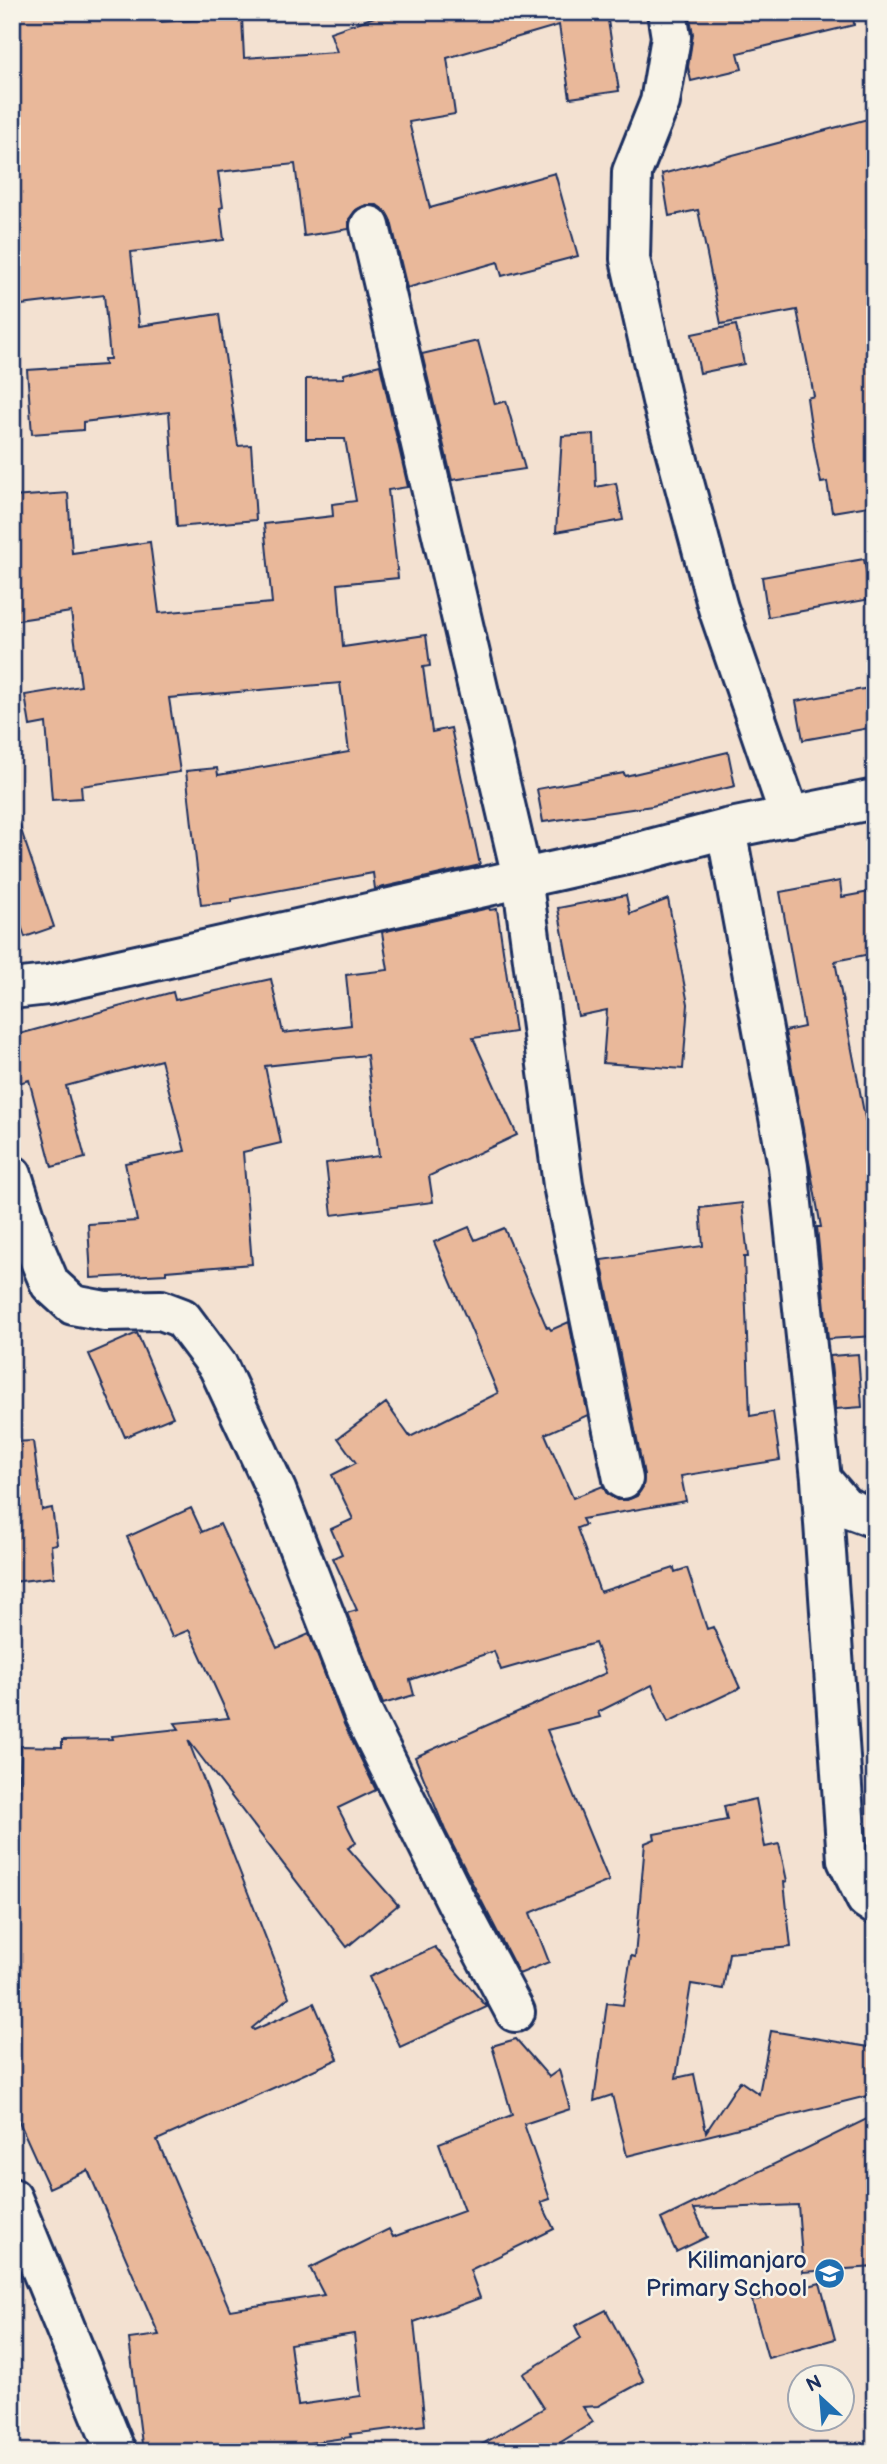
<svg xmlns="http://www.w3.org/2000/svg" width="887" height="2464" font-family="'Balsamiq Sans',sans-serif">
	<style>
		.building { fill: #e9b89a; stroke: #1b2f5e; stroke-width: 2; fill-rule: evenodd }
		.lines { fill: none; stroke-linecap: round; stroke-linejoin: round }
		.minor-casing { stroke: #1b2f5e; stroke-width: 44 }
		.minor { stroke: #f7f3e8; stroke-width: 38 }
		.labels { text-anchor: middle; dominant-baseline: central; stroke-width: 5; stroke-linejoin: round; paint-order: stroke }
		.poi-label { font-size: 24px; fill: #1b2f5e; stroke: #f7f3e8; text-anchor: end }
	</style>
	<rect width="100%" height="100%" fill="#f3e1d1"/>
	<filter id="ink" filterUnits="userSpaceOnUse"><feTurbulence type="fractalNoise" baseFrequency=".0143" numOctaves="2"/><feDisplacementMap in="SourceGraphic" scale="14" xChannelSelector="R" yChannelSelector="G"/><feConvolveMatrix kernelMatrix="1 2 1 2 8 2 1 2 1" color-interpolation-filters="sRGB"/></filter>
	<g filter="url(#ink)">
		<path class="building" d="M 12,12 L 159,12 L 160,22 L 242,17 L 244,58 L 337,52 L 330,32 L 389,12 L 572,12 L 573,20 L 607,14 L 619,91 L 570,98 L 559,25 L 447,58 L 455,114 L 409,122 L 430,208 L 555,173 L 578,256 L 502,276 L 498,262 L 407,288 L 391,221 L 386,212 L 377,205 L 366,205 L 356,210 L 349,219 L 349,229 L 304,236 L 295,164 L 218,172 L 223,207 L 220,208 L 224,240 L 131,252 L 139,326 L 219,314 L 238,446 L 251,445 L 256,520 L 177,527 L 169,412 L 83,422 L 83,430 L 32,434 L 27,370 L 105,365 L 104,359 L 110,359 L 104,295 L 12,306 L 12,159 L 20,159 L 12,67 Z
			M 689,12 L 853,12 L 854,25 L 738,53 L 742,69 L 691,81 L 688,67 L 693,34 Z
			M 875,117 L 875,505 L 832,512 L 827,482 L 821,483 L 814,446 L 807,398 L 814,396 L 797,310 L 721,324 L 698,210 L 669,216 L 662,174 Z
			M 736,325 L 744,364 L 700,373 L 692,334 Z
			M 478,341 L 495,404 L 506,401 L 525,469 L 452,480 L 422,354 Z
			M 380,365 L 408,487 L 388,490 L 398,578 L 338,584 L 343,647 L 426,635 L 430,666 L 423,667 L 432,732 L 451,728 L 480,865 L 375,889 L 373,873 L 232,899 L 232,902 L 201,905 L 186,771 L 217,768 L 218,775 L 349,752 L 340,683 L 169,698 L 180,772 L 81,786 L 82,798 L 52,800 L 46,723 L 30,726 L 25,695 L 81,686 L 71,612 L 12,621 L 12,497 L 68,493 L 72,553 L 150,542 L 159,613 L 272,603 L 264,524 L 333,516 L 332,504 L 356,501 L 345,439 L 306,439 L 306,379 L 344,378 L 344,374 Z
			M 594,434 L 596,487 L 616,483 L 623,520 L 556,532 L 562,436 Z
			M 864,559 L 871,599 L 768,617 L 762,577 Z
			M 875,687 L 875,727 L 803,740 L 796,701 Z
			M 728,752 L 735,786 L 652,806 L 543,822 L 537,789 L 624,773 L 625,776 Z
			M 18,821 L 54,927 L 25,937 L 12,900 L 12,822 Z
			M 840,881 L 842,897 L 875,891 L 875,953 L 835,961 L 875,1170 L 875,1336 L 828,1339 L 817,1227 L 821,1227 L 785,1031 L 804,1027 L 780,892 Z
			M 626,895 L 630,914 L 668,899 L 688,1004 L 683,1069 L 603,1063 L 607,1010 L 578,1016 L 558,908 Z
			M 489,908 L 490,910 L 497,909 L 515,1032 L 473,1038 L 517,1135 L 429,1176 L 433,1202 L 332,1215 L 326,1163 L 379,1156 L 367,1055 L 265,1066 L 281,1143 L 243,1152 L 252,1264 L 166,1271 L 166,1274 L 91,1278 L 88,1224 L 137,1221 L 125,1163 L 185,1151 L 161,1060 L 66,1086 L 85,1158 L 52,1167 L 29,1080 L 12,1085 L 12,1036 L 173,992 L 175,1000 L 271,979 L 283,1033 L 351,1025 L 346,975 L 388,970 L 382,932 Z
			M 742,1203 L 748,1257 L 744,1257 L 750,1416 L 773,1412 L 780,1460 L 681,1476 L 686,1501 L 582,1519 L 585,1525 L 577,1528 L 600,1592 L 674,1568 L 675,1572 L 687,1568 L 707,1629 L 713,1627 L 740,1688 L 668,1722 L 652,1685 L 598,1712 L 600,1717 L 547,1730 L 609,1881 L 530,1913 L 549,1962 L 519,1974 L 445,1830 L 415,1757 L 606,1673 L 595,1643 L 501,1670 L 494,1651 L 410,1680 L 414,1695 L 383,1704 L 347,1613 L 357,1610 L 333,1558 L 342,1554 L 331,1529 L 353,1519 L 332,1475 L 356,1463 L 338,1438 L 386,1403 L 410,1437 L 498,1393 L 434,1242 L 469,1227 L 475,1240 L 504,1228 L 547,1328 L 549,1327 L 551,1330 L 569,1322 L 588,1415 L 545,1434 L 573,1498 L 603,1486 L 607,1494 L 617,1500 L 627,1500 L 637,1496 L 643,1487 L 644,1475 L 601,1260 L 703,1246 L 700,1208 Z
			M 137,1333 L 173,1417 L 125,1437 L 89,1354 Z
			M 858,1354 L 862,1407 L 836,1409 L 830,1356 Z
			M 33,1441 L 42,1510 L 52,1508 L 57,1544 L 51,1545 L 54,1577 L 12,1582 L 12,1442 Z
			M 191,1508 L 202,1532 L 220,1524 L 277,1648 L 309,1634 L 344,1724 L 376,1790 L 338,1808 L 356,1843 L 348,1848 L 398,1905 L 347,1947 L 188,1740 L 289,1997 L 252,2028 L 254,2030 L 314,2003 L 338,2059 L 157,2140 L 230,2310 L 324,2295 L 310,2268 L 389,2229 L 393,2237 L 464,2211 L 439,2143 L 512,2115 L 492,2046 L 516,2039 L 549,2077 L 559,2070 L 570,2109 L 524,2124 L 550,2199 L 541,2202 L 554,2229 L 470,2270 L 480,2298 L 414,2322 L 425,2425 L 350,2434 L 351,2437 L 244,2452 L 143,2452 L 129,2339 L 159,2335 L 88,2170 L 49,2188 L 12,2106 L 12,1864 L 17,1863 L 21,1746 L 62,1747 L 62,1740 L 113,1739 L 112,1736 L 179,1729 L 175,1723 L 229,1718 L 189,1630 L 172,1637 L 127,1537 ZM 354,2334 L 361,2396 L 298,2405 L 290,2344 Z
			M 756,1799 L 765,1847 L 779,1844 L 787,1881 L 784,1882 L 791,1947 L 729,1953 L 723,1989 L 691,1984 L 676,2078 L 694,2074 L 706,2132 L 740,2081 L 759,2094 L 771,2031 L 875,2048 L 875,2094 L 627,2156 L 612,2095 L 594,2101 L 607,2003 L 623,2005 L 631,1956 L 635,1957 L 645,1843 L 655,1839 L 654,1834 L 727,1820 L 724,1806 Z
			M 435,1947 L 487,2007 L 400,2047 L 369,1977 Z
			M 875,2115 L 875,2267 L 803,2272 L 798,2205 L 694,2209 L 707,2237 L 676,2252 L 661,2219 Z
			M 820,2283 L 835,2339 L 768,2358 L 752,2301 Z
			M 606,2310 L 644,2381 L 598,2406 L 583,2407 L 593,2422 L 545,2452 L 469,2452 L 544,2408 L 523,2374 L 581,2338 L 575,2326 Z"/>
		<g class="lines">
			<defs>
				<path id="minor" d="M 667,12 L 671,37 L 660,102 L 632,172 L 630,259 L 663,405 L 718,608 L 790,817
					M 370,226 L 522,877 L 563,1185 L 623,1479
					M 726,829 L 788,1166 L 821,1479 L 845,1507 L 875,1518
					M 12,989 L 48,985 L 635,853 L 726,829 L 875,799
					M 12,1175 L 36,1251 L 50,1284 L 73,1305 L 105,1311 L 161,1310 L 182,1318 L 218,1366 L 276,1490 L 364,1716 L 457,1903 L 515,2012
					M 821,1479 L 847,1860 L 866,1899 L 875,1905
					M 12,2198 L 116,2452"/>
			</defs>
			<use href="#minor" class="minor-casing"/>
			<use href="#minor" class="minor"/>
		</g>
	</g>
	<defs>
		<symbol id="school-disc" viewBox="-11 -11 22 22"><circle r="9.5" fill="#1f6fb2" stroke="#f7f3e8"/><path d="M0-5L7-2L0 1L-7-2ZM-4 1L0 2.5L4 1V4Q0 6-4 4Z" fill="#fff"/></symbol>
	</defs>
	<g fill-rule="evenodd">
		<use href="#school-disc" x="812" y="2256" width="35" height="35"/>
	</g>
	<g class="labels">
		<g class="poi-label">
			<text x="807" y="2260">Kilimanjaro<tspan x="807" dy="28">Primary School</tspan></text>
		</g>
	</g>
	<rect width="887" height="2464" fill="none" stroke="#f7f3e8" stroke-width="42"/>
	<rect x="21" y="21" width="845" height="2422" fill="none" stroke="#1b2f5e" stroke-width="2.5" filter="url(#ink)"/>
	<g transform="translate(821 2398) rotate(334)"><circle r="33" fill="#f7f3e8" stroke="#9fa5b1" stroke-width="2"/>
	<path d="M0-5L12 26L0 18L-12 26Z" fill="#1f6fb2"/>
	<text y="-10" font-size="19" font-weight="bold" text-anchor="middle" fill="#1b2f5e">N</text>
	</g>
</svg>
